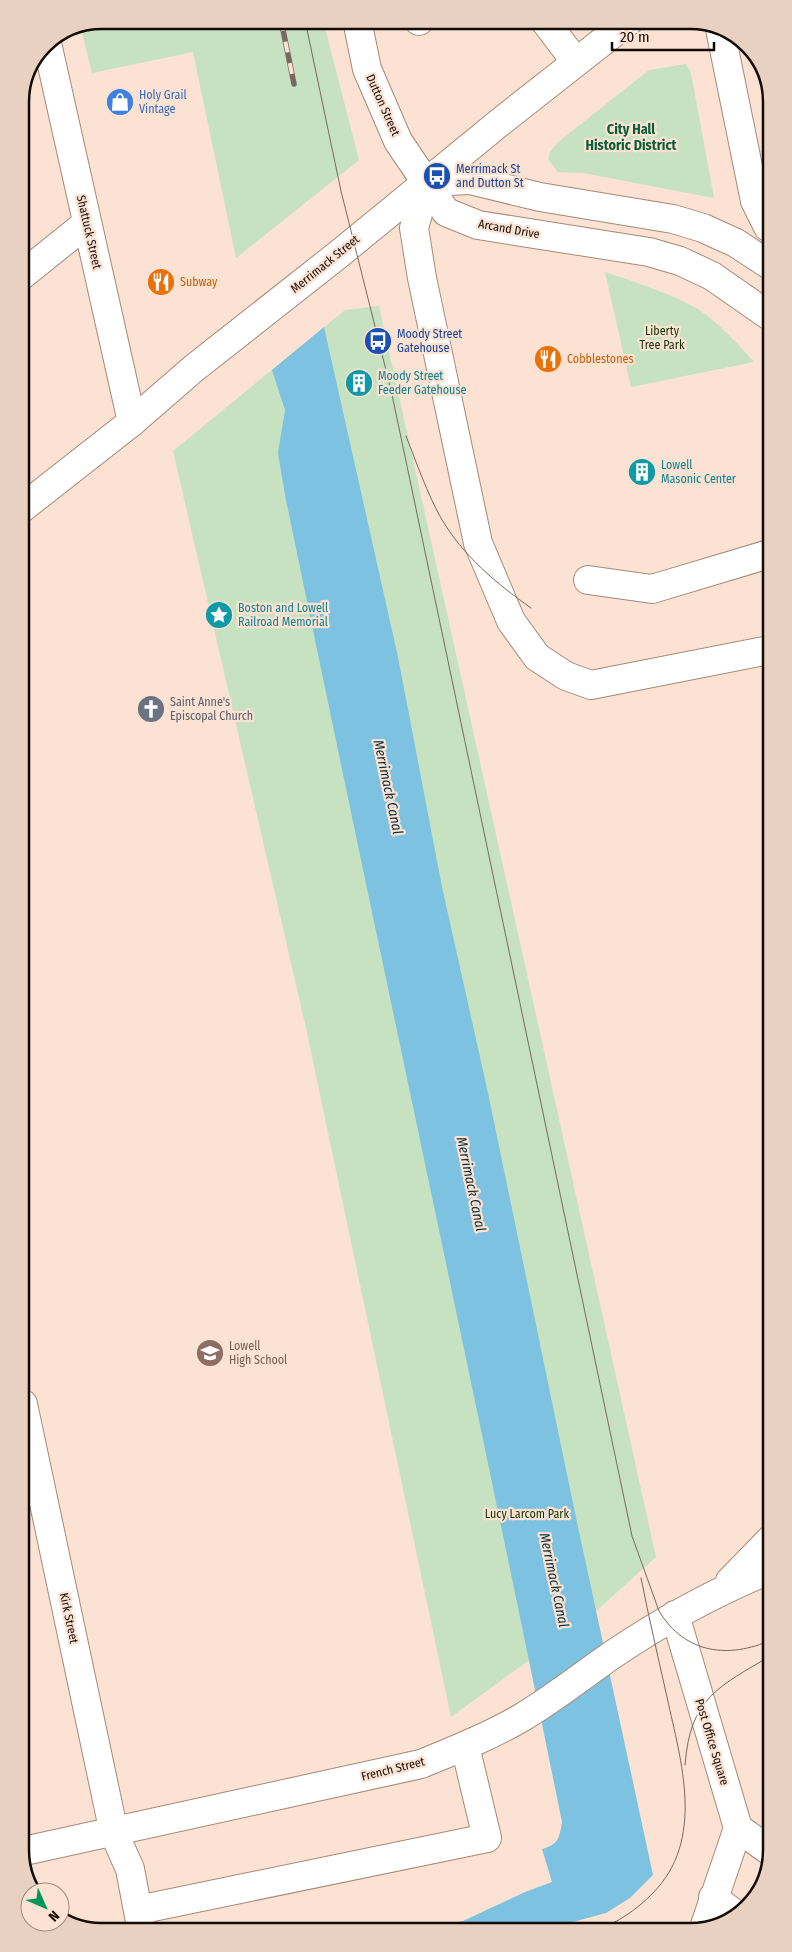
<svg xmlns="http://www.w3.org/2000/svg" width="792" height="1952" font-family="'Fira Sans Condensed',sans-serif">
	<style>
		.green { fill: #c6e2c1 }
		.water { fill: #7dc2e0 }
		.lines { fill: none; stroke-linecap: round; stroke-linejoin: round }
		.minor-casing { stroke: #a68978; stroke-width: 30 }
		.major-casing { stroke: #a68978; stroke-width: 30 }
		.minor { stroke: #fff; stroke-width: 28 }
		.major { stroke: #fff; stroke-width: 28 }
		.tram { stroke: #7a695f; stroke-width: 1 }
		.rail-casing { stroke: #7a695f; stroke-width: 5.5 }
		.rail { stroke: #fbe2d2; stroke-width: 4; stroke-dasharray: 11; stroke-linecap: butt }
		.labels { text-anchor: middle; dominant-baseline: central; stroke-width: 4.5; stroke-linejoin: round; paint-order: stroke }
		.shop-label { font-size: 12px; fill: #366cbe; stroke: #fbe2d2; text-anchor: start }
		.street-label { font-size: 12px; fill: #150b05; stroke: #fbe2d2 }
		.transit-label { font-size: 12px; fill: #164399; stroke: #fbe2d2; text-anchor: start }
		.food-label { font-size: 12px; fill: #c56008; stroke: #fbe2d2; text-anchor: start }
		.park-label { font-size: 12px; fill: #0f3806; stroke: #fbe2d2 }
		.culture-label { font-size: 12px; fill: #0d838f; stroke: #fbe2d2; text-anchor: start }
		.worship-label { font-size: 12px; fill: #5b616d; stroke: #fbe2d2; text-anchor: start }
		.education-label { font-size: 12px; fill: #785e54; stroke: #fbe2d2; text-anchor: start }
		.neighbourhood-label { font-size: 14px; font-weight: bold; fill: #0a5f37; stroke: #fbe2d2 }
		.water-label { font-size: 14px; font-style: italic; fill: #0e2f3c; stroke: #fbe2d2 }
		.rim { fill: none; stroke: #150b05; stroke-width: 2.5 }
	</style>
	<rect width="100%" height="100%" fill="#fbe2d2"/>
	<path class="green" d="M 102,20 L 187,20 L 188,27 L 187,20 L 323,20 L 359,160 L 236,258 L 193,52 L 92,73 L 81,29 Z
		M 686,64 L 691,73 L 714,198 L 583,173 L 558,172 L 548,159 L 550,152 L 557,143 L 649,70 Z
		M 605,272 C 632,281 675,295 698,309 C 719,323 738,344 754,362 L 631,387 Z
		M 379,306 L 656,1557 L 595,1612 L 451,1717 L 306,1028 L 173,451 L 345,310 Z"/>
	<path class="water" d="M 324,327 L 398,657 L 442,887 L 488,1093 L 575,1513 L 653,1875 L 630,1898 L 606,1913 L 558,1926 L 546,1929 L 423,1930 L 463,1921 L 525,1892 L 552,1882 L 542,1849 C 558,1845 560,1837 562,1822 C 472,1379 376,937 285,495 L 278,453 L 285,410 L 272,370 Z"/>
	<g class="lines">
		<defs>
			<path id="minor" d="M 418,20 L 419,21
				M 544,20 L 576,62
				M 47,43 L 132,422
				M 427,182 L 414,228 L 422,278 L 478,543 L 511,621 L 537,657 L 566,676 L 591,685 L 769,650
				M 21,276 L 87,223
				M 588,580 L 652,589 L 769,554
				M 23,1404 L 114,1833 L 130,1869 L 142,1932
				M 675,1615 L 738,1828 L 771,1852
				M 713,1897 L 735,1914
				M 138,1910 L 487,1838 L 465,1746
				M 704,1928 L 738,1828"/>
			<path id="major" d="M 357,20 L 367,69 L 398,141 L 446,212 L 478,225 L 649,252 L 680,261 L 712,276 L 768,315
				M 720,29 L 755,201 L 768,227
				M 427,182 L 470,180 L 540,197 L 673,219 L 703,228 L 736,243 L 768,264
				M 21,509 L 132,422 L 193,369 L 339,254 L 499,123 L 630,20
				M 730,1581 L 771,1539
				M 24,1851 L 421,1764 C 455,1750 490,1736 521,1718 C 553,1699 582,1676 612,1655 C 662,1621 715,1592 771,1569"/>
		</defs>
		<use href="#minor" class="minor-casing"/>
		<use href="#major" class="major-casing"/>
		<use href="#minor" class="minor"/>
		<use href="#major" class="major"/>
		<path class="tram" d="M 305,20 L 341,191 L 391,390 L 632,1536 L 659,1611 C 685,1654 729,1659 771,1640
			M 406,436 C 417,464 427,493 441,518 C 463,556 496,583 531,608
			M 685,1765 C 690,1698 718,1687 772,1655
			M 598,1929 C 618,1923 637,1909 652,1894 C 706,1840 681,1762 667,1697 C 658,1657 649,1618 641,1578"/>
		<defs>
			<path id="rail" d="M 281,20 L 294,84"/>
		</defs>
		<use href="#rail" class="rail-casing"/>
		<use href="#rail" class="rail"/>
	</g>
	<defs>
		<symbol id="shop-disc" viewBox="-11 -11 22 22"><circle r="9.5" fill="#3f7fe0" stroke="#fbe2d2"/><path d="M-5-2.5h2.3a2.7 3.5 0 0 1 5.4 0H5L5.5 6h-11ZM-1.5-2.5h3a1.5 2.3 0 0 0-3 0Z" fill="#fff"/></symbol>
		<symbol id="bus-disc" viewBox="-11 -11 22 22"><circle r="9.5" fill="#1a4fb4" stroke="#fbe2d2"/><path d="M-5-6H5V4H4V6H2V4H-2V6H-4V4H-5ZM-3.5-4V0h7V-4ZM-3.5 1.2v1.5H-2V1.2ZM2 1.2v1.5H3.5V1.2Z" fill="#fff"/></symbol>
		<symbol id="restaurant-disc" viewBox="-11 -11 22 22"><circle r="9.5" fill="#e8710a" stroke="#fbe2d2"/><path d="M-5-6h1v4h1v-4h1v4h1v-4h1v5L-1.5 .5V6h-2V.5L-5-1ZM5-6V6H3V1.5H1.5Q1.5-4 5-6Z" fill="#fff"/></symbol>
		<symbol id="building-disc" viewBox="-11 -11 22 22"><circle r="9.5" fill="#0f9aa8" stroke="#fbe2d2"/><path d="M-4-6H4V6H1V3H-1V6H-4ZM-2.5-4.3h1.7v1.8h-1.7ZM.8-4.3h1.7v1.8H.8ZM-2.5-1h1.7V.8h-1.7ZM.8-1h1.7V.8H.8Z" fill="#fff"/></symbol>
		<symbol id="sight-disc" viewBox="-11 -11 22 22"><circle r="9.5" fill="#0f9aa8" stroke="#fbe2d2"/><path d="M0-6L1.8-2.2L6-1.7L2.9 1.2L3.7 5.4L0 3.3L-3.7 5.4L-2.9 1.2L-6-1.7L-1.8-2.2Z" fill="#fff"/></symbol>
		<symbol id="church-disc" viewBox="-11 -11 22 22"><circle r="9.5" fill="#6b7280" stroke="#fbe2d2"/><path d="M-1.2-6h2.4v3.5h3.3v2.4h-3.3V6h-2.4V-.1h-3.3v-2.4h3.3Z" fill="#fff"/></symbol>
		<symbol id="school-disc" viewBox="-11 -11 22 22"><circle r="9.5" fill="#8d6e63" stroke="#fbe2d2"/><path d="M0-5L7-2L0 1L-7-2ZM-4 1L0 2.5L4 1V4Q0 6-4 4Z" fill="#fff"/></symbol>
	</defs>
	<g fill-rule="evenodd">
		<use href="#shop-disc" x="104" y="86" width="32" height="32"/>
		<use href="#bus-disc" x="421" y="160" width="32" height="32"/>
		<use href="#restaurant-disc" x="145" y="266" width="32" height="32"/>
		<use href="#bus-disc" x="362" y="325" width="32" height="32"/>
		<use href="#restaurant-disc" x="532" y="343" width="32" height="32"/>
		<use href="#building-disc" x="343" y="367" width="32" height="32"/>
		<use href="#building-disc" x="626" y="456" width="32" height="32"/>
		<use href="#sight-disc" x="203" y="599" width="32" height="32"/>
		<use href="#church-disc" x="135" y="693" width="32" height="32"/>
		<use href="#school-disc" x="194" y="1337" width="32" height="32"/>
	</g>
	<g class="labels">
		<g class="shop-label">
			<text x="139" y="95">Holy Grail<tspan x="139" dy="14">Vintage</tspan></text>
		</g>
		<g class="street-label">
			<text transform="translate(383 105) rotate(66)">Dutton Street</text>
			<text transform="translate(509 229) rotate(10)">Arcand Drive</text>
			<text transform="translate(89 232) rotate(77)">Shattuck Street</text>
			<text transform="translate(325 264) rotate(-39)">Merrimack Street</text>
			<text transform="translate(69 1618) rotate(78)">Kirk Street</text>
			<text transform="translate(712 1742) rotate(73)">Post Office Square</text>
			<text transform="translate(393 1769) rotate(-14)">French Street</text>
		</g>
		<g class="transit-label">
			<text x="456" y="169">Merrimack St<tspan x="456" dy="14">and Dutton St</tspan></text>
			<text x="397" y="334">Moody Street<tspan x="397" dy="14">Gatehouse</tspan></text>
		</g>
		<g class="food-label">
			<text x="180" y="282">Subway</text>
			<text x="567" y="359">Cobblestones</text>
		</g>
		<g class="park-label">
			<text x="662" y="331">Liberty<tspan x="662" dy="14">Tree Park</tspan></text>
			<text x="527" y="1514">Lucy Larcom Park</text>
		</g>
		<g class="culture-label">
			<text x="378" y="376">Moody Street<tspan x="378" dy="14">Feeder Gatehouse</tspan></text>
			<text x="661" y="465">Lowell<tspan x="661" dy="14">Masonic Center</tspan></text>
			<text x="238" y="608">Boston and Lowell<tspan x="238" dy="14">Railroad Memorial</tspan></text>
		</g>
		<g class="worship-label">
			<text x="170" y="702">Saint Anne's<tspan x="170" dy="14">Episcopal Church</tspan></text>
		</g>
		<g class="education-label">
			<text x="229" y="1346">Lowell<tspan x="229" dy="14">High School</tspan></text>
		</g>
		<g class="neighbourhood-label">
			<text x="631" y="129">City Hall<tspan x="631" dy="16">Historic District</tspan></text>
		</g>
		<g class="water-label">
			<text transform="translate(388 787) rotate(78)">Merrimack Canal</text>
			<text transform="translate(471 1184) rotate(78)">Merrimack Canal</text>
			<text transform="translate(554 1580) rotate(78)">Merrimack Canal</text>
		</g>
	</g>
	<path d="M0 0H792V1952H0ZM102 29H690A73 73 0 0 1 763 102V1850A73 73 0 0 1 690 1923H102A73 73 0 0 1 29 1850V102A73 73 0 0 1 102 29Z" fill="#e9d1c2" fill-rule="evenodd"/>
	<path class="rim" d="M102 29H690A73 73 0 0 1 763 102V1850A73 73 0 0 1 690 1923H102A73 73 0 0 1 29 1850V102A73 73 0 0 1 102 29Z"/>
	<g transform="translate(45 1907) rotate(135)"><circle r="24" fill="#fbe2d2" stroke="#9f8c80"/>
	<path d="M0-4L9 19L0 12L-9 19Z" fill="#029758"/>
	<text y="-8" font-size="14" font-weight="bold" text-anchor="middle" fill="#150b05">N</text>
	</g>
	<path d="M612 42v8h102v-8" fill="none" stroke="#150b05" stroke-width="2.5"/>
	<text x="620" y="42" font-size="15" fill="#150b05" stroke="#fbe2d2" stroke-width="4" paint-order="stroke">20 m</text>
</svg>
